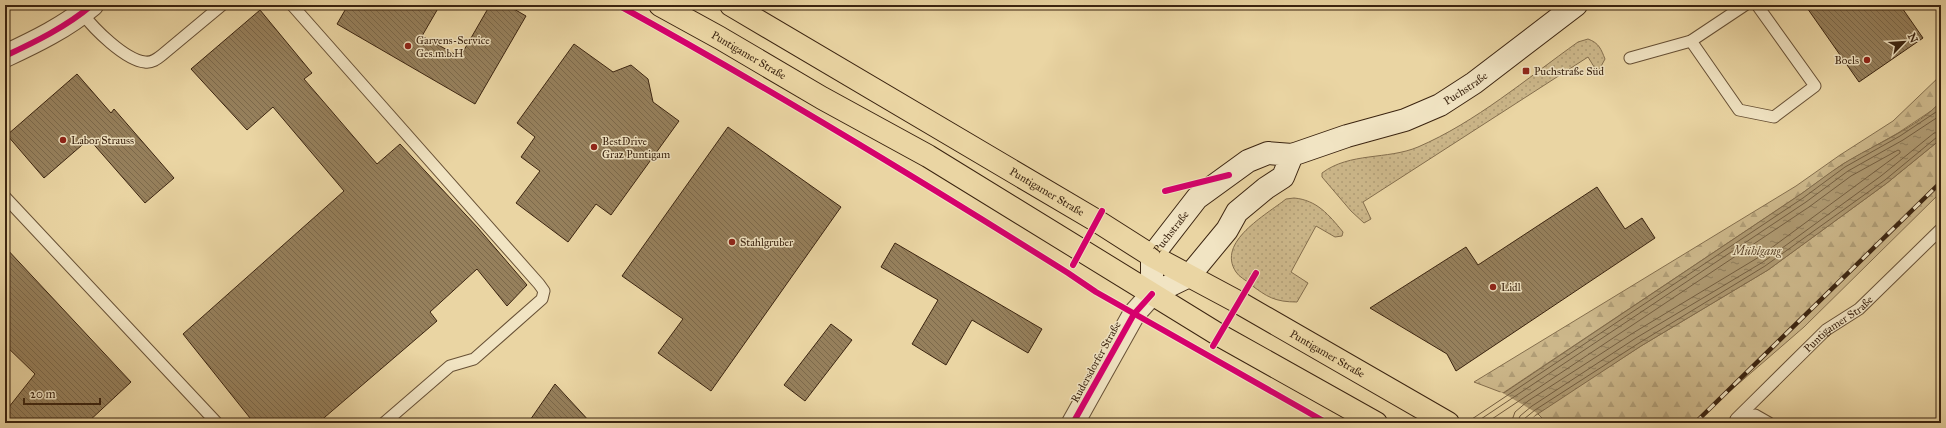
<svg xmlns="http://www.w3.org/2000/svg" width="1946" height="428" font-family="'IM FELL Great Primer',serif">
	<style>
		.grass { fill: url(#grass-dots); stroke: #846e4d }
		.forest { fill: url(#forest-firs); stroke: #846e4d }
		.water { fill: url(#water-ripples); stroke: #806a4a }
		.pier { fill: #ead5a3 }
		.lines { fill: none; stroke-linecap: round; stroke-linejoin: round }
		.shore { stroke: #745e40; stroke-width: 1 }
		.building { fill: url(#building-back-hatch); stroke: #3b2410 }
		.lane-casing { stroke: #675035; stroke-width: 13 }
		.street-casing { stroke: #675035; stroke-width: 24 }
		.secondary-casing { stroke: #3b2410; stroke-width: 24 }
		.primary-casing { stroke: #3b2410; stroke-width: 24 }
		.lane { stroke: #f1e4c3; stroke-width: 11 }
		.street { stroke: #f1e4c3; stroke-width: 22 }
		.secondary { stroke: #f1e4c3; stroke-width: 22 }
		.primary { stroke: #ead5a3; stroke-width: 22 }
		.rail-casing { stroke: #3b2410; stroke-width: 4.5 }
		.rail { stroke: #f1e4c3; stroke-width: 3; stroke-dasharray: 9; stroke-linecap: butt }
		.cycleway-casing { stroke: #f1e4c3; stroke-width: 8 }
		.cycleway { stroke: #d6006c; stroke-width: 6 }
		.poi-dot { fill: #8f2418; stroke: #f1e4c3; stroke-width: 1.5 }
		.labels { text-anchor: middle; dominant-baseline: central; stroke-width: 3; stroke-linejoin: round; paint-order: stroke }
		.poi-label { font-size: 11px; fill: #3b2410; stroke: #f1e4c3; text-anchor: start }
		.street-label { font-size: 11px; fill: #3b2410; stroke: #f1e4c3 }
		.water-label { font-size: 12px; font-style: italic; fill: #5e472d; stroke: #f1e4c3 }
	</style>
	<defs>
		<pattern id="grass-dots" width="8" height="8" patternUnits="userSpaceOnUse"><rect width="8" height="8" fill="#ccb78a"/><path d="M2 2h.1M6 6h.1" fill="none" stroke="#b09d76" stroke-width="1.8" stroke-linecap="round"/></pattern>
		<pattern id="forest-firs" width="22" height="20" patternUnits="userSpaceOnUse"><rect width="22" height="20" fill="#ccb78a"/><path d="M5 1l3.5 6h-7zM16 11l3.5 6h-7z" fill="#b09d76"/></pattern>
		<pattern id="water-ripples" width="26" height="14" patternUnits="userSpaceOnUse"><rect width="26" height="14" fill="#ae9971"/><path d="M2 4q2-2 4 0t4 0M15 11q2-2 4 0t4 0" fill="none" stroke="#8f7d5b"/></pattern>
		<pattern id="building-back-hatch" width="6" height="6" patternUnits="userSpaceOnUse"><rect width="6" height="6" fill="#96805c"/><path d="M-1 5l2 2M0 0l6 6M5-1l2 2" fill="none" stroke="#7c694b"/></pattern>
	</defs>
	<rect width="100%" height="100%" fill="#ead5a3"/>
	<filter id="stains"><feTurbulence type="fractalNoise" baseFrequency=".005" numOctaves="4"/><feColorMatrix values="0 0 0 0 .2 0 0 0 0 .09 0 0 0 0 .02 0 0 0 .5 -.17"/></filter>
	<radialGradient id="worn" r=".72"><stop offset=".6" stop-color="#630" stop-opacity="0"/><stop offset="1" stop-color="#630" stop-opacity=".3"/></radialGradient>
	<path class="grass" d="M 1588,39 C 1599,43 1601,49 1605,59 L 1599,70 L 1596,70 L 1588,57 L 1363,202 L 1371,219 L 1364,223 L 1351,211 L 1322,177 L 1322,173 C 1350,152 1387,160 1418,147 C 1476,122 1526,79 1578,42 Z
		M 1294,198 C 1317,200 1329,215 1343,232 L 1342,236 L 1335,237 L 1316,226 L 1291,272 L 1308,283 L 1297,302 C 1275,302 1267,297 1250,284 C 1246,280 1239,277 1236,272 C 1216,242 1266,215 1286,199 Z"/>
	<path class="forest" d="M 1941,75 L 1941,101 L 1934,109 L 1898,133 L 1843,164 L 1801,194 L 1503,393 L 1474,382 L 1796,186 L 1840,155 L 1893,121 Z
		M 1941,139 L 1941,192 L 1804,327 L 1693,423 L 1547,423 L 1537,413 L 1641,346 L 1768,270 L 1887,183 Z"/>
	<path class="water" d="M 1941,101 L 1941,139 L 1887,183 L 1768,270 L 1641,346 L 1524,423 L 1459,423 L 1801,194 C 1815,184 1829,173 1843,164 C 1873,145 1919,127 1941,101 Z"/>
	<path class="pier" d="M 1501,392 L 1537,413 L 1528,423 L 1457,423 Z"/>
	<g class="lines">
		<path class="shore" d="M 1466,423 L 1803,198 L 1845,167 L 1900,136 L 1936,112 L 1941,107
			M 1475,423 L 1806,202 L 1848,171 L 1903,140 L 1941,115
			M 1486,423 L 1809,207 L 1851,176 L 1898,150 L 1900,151 L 1900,153 L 1759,257 L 1633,333 L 1528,401 L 1515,412 L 1511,423
			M 1517,423 L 1520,416 L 1532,406 L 1636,338 L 1763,262 L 1881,176 L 1934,133 L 1941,132
			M 1523,423 L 1524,419 L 1535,410 L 1639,343 L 1765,266 L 1885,180 L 1937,137 L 1941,137"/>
	</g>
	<path class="building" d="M 348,5 L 440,5 L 422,36 L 460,57 L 490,5 L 507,5 L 526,16 L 475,104 L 337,24 Z
		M 1805,5 L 1900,5 L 1923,38 L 1859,82 Z
		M 260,10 L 312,73 L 304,79 L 377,164 L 400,144 L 478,228 L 527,285 L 507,306 L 477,269 L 430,312 L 437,321 L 318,423 L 254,423 L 183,334 L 344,191 L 273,107 L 247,130 L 191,69 Z
		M 574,44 L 613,72 L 631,65 L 648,79 L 653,102 L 679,121 L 611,215 L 596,204 L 568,242 L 516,203 L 540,171 L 521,157 L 535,137 L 517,123 Z
		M 77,74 L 111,113 L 114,109 L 174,178 L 145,203 L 89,139 L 44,178 L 7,135 Z
		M 728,127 L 841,207 L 711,391 L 658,353 L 683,319 L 622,276 Z
		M 1597,187 L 1625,229 L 1642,218 L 1655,238 L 1456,371 L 1447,354 L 1370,308 L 1466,247 L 1478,265 Z
		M 895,243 L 1042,329 L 1028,353 L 972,320 L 946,365 L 912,344 L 938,300 L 881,267 Z
		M 5,247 L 131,382 L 87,423 L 5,423 L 5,412 L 35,374 L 5,345 Z
		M 831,324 L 852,340 L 805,401 L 784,385 Z
		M 555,384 L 591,423 L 528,423 Z"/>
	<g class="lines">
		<defs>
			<g id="lane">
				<path d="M 292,5 L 539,284 L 544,291 L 542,299 L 474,359 L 450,366 L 384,423"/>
				<path d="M 82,13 C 94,29 125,60 145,62 C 152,63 157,59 162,55 L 222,5"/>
				<path d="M 1691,41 L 1739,110 L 1774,117 L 1815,86 L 1757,5"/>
				<path d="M 1630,58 L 1691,41 L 1745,5"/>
				<path d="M 5,197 L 217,423"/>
				<path id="s1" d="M 1736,419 L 1826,330 L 1859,309 L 1941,229"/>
				<path d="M 1736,420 L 1755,415 L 1769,423"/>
			</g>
			<path id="street" d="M 5,56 C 35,42 66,27 92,5
				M 1073,423 L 1134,314 L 1152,294"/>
			<g id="secondary">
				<path id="s2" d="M 1292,155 L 1283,177 L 1266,188 L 1237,212 L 1227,230 L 1189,276 L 1152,294 L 1152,256 L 1197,198 L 1248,161 L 1268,153 L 1292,155 L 1347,136 L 1405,120 L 1440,105 L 1474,83 L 1576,5"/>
			</g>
			<g id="primary">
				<path id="s3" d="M 660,5 L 720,38 L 822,98 L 928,156 L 1219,335 L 1376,423"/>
				<path id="s4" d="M 731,5 L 1097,221 L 1152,256 L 1238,302 L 1448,423"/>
			</g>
		</defs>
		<use href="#lane" class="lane-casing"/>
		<use href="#street" class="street-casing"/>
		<use href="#secondary" class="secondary-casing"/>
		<use href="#primary" class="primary-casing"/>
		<use href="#lane" class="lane"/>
		<use href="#street" class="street"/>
		<use href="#secondary" class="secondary"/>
		<use href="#primary" class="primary"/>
		<defs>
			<path id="rail" d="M 1695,423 L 1941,182"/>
		</defs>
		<use href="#rail" class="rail-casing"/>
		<use href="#rail" class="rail"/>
		<defs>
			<path id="cycleway" d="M 618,5 C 771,89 920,180 1068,273 L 1096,292 L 1327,423
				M 5,56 C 35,42 66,27 92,5
				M 1165,191 L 1229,175
				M 1073,265 L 1102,211
				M 1213,346 L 1256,273
				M 1073,423 L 1134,314 L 1152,294"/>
		</defs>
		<use href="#cycleway" class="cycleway-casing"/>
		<use href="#cycleway" class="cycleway"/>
	</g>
	<g class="poi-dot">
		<circle cx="408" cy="46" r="4"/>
		<circle cx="1867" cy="60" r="4"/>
		<rect x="1522" y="67" width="8" height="8" rx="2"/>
		<circle cx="63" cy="140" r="4"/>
		<circle cx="594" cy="147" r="4"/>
		<circle cx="732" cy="242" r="4"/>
		<circle cx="1493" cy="287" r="4"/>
	</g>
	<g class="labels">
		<g class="poi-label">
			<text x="416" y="40">Garvens-Service<tspan x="416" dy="13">Ges.m.b.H</tspan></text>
			<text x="1859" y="60" text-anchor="end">Boels</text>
			<text x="1534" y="71">Puchstraße Süd</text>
			<text x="71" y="140">Labor Strauss</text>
			<text x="602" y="141">BestDrive<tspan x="602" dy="13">Graz Puntigam</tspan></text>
			<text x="740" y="242">Stahlgruber</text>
			<text x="1501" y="287">Lidl</text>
		</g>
		<g class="street-label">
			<text stroke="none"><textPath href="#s3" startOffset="102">Puntigamer Straße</textPath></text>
			<text stroke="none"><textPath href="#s2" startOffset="610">Puchstraße</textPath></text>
			<text stroke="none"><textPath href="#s4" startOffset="367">Puntigamer Straße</textPath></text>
			<text stroke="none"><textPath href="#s2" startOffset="272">Puchstraße</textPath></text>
			<text stroke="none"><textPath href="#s1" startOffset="140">Puntigamer Straße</textPath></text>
			<text stroke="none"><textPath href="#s4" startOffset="691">Puntigamer Straße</textPath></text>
			<text transform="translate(1096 362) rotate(-61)">Rudersdorfer Straße</text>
		</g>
		<g class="water-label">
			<text x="1757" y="251">Mühlgang</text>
		</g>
	</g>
	<rect width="1946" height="428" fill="none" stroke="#ead5a3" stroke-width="20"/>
	<rect x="6" y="6" width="1934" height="416" fill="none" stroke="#3b2410" stroke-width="2"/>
	<rect x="10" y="10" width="1926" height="408" fill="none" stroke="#3b2410"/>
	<g transform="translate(1904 42) rotate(65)" stroke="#f1e4c3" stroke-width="3" paint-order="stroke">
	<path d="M0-3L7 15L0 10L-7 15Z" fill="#3b2410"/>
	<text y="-6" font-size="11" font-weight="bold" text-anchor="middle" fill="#3b2410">N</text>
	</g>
	<path d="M24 398v6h76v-6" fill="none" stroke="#3b2410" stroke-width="2"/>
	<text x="30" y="398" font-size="12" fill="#3b2410" stroke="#f1e4c3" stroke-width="3" paint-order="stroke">20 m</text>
	<rect width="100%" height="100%" filter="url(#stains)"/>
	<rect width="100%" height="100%" fill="url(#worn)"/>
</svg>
